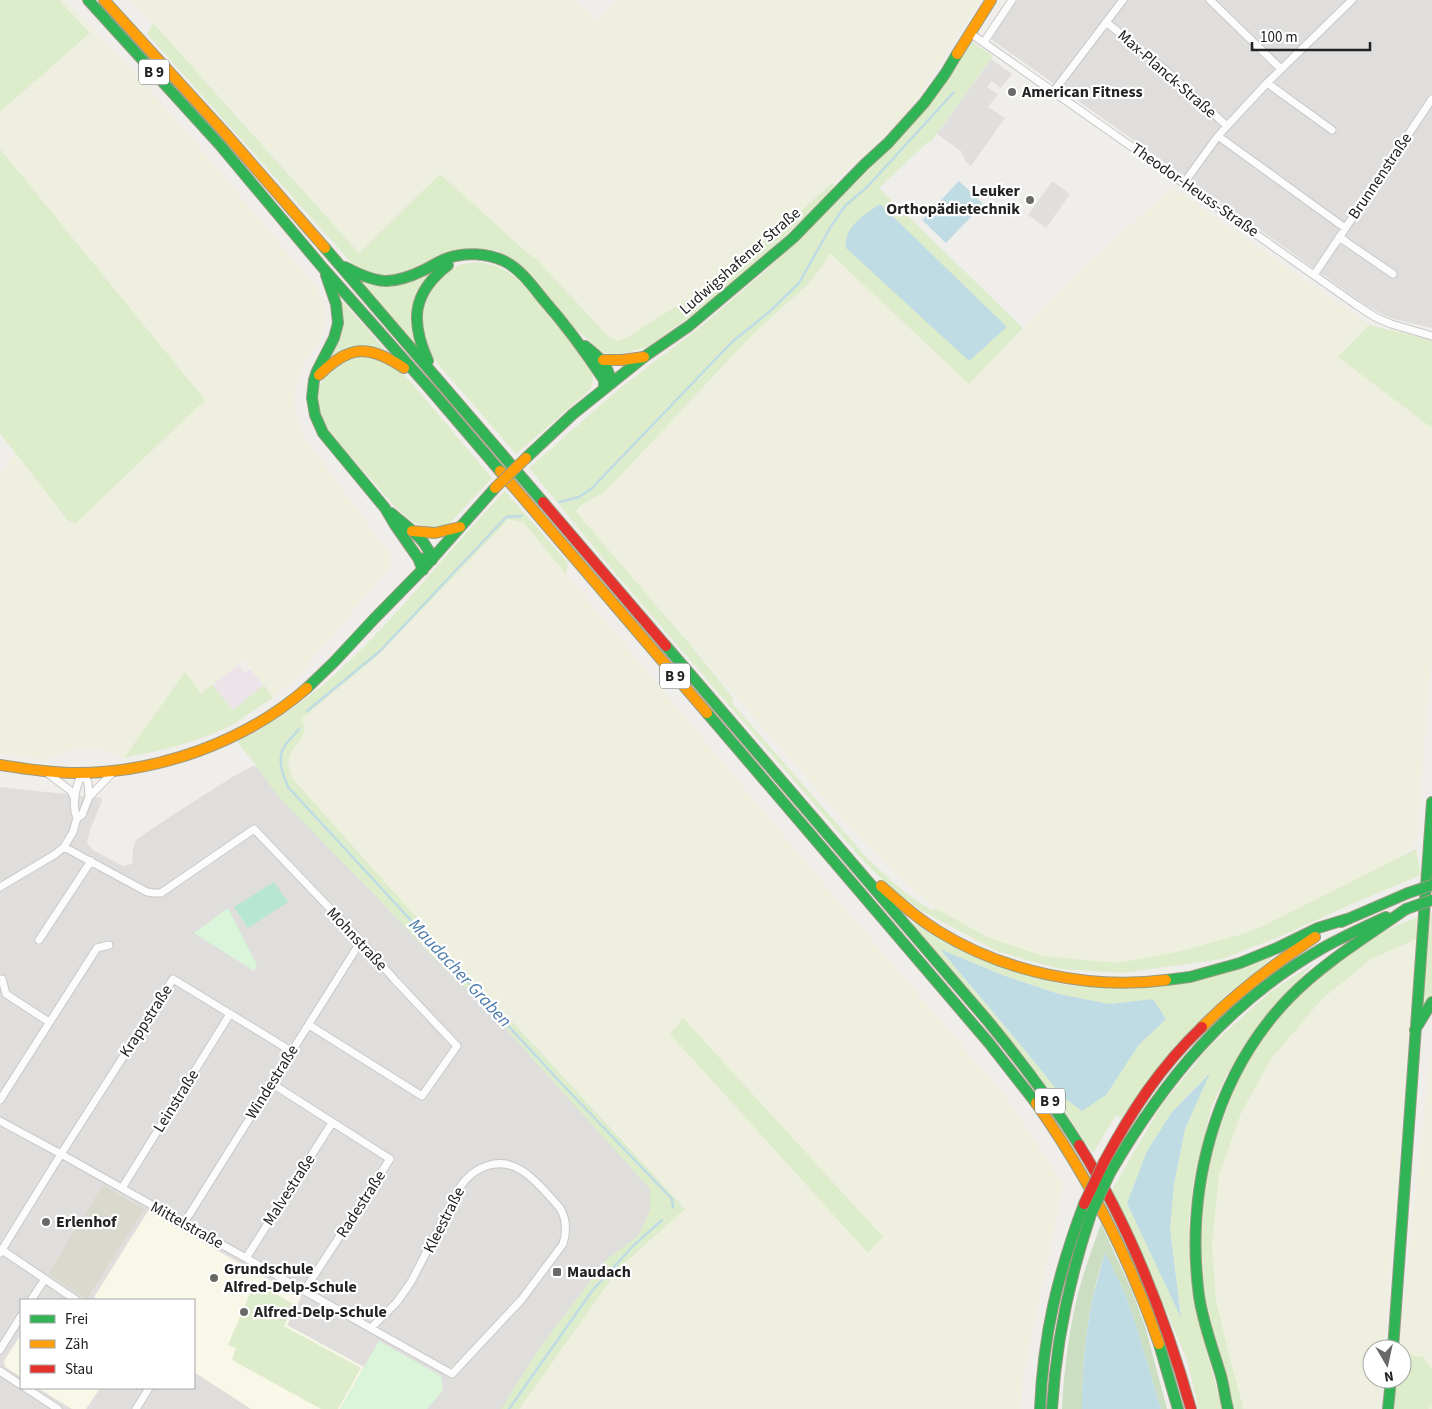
<svg xmlns="http://www.w3.org/2000/svg" width="1432" height="1409" font-family="'Source Sans 3',sans-serif">
	<style>
		.residential { fill: #dfdedc; fill-rule: evenodd }
		.industrial { fill: #ede4e9 }
		.education { fill: #f8f7e8 }
		.construction { fill: #d9d9cd }
		.farmland { fill: #efefdf }
		.grass { fill: #ddeccb; fill-rule: evenodd }
		.forest { fill: #cbdec1 }
		.park { fill: #daf5da }
		.pitch { fill: #b7e6d2 }
		.parking { fill: #e0dfde }
		.water { fill: #bfdbe3 }
		.lines { fill: none; stroke-linecap: round; stroke-linejoin: round }
		.stream { stroke: #bfdbe3; stroke-width: 2.5 }
		.street-casing { stroke: #c9c8c7; stroke-width: 9 }
		.fast-casing { stroke: #999a82; stroke-width: 12 }
		.slow-casing { stroke: #999a82; stroke-width: 12 }
		.jam-casing { stroke: #999a82; stroke-width: 12 }
		.street { stroke: #fdfcfc; stroke-width: 7 }
		.fast { stroke: #30b455; stroke-width: 10 }
		.slow { stroke: #ff9f0a; stroke-width: 10 }
		.jam { stroke: #e5322d; stroke-width: 10 }
		.fast-bridge-casing { stroke: #999a82; stroke-width: 12; stroke-linecap: butt }
		.slow-bridge-casing { stroke: #999a82; stroke-width: 12; stroke-linecap: butt }
		.jam-bridge-casing { stroke: #999a82; stroke-width: 12; stroke-linecap: butt }
		.fast-bridge { stroke: #30b455; stroke-width: 10 }
		.slow-bridge { stroke: #ff9f0a; stroke-width: 10 }
		.jam-bridge { stroke: #e5322d; stroke-width: 10 }
		.poi-dot { fill: #6a6968; stroke: #fff; stroke-width: 2 }
		.labels { text-anchor: middle; dominant-baseline: central; stroke-width: 4.5; stroke-linejoin: round; paint-order: stroke }
		.shield { fill: #fff; stroke: #646464; stroke-width: 1 }
		.shield-label { font-size: 15px; font-weight: bold; fill: #222 }
		.street-label { font-size: 16px; fill: #222; stroke: #fff }
		.poi-label { font-size: 16px; font-weight: bold; fill: #222; stroke: #fff; text-anchor: start }
		.water-label { font-size: 18px; font-style: italic; fill: #4a7aab; stroke: #fff }
	</style>
	<rect width="100%" height="100%" fill="#f0eeeb"/>
	<path class="residential" d="M 1017,0 L 1432,0 L 1432,328 L 1390,318 L 1367,306 L 991,39 Z
		M 253,766 L 292,778 L 423,925 L 685,1209 L 637,1251 L 519,1409 L 0,1409 L 0,787 L 102,798 L 102,801 L 90,830 L 87,843 L 93,850 L 123,866 L 132,864 L 133,849 L 136,840 L 168,818 L 234,776 ZM 21,1300 L 194,1300 L 194,1388 L 21,1388 Z"/>
	<path class="industrial" d="M 238,664 L 245,673 L 251,669 L 264,685 L 233,710 L 212,685 Z"/>
	<path class="education" d="M 148,1211 L 301,1298 L 287,1325 L 364,1367 L 340,1409 L 251,1409 L 194,1372 L 194,1300 L 99,1300 L 94,1297 Z
		M 21,1334 L 21,1377 L 5,1367 L 4,1361 Z
		M 38,1388 L 96,1388 L 99,1390 L 86,1409 L 72,1409 Z"/>
	<path class="construction" d="M 103,1185 L 144,1209 L 87,1299 L 48,1274 Z"/>
	<path class="farmland" d="M 59,0 L 66,0 L 161,102 L 314,284 L 323,301 L 326,321 L 321,338 L 303,366 L 297,383 L 294,398 L 297,417 L 303,435 L 391,556 L 390,567 L 297,677 L 273,698 L 244,660 L 201,694 L 185,672 L 124,758 L 94,748 L 69,750 L 46,760 L 0,754 L 0,475 L 15,452 L 66,520 L 205,400 L 0,149 L 0,113 L 90,33 Z
		M 131,0 L 572,0 L 598,20 L 617,0 L 980,0 L 921,94 L 890,133 L 803,209 L 714,282 L 626,338 L 617,341 L 609,337 L 538,261 L 523,249 L 440,174 L 359,253 L 237,115 Z
		M 1172,187 L 1369,325 L 1339,357 L 1432,428 L 1432,653 L 1417,836 L 1412,848 L 1397,859 L 1317,901 L 1261,927 L 1239,935 L 1181,951 L 1118,963 L 1043,956 L 987,937 L 937,909 L 902,880 L 857,835 L 584,522 L 576,511 L 580,506 L 604,492 L 618,478 L 753,334 L 808,284 L 822,267 L 830,252 L 969,384 L 1087,265 Z
		M 509,519 L 524,523 L 820,879 L 1009,1101 L 1063,1185 L 1023,1379 L 1021,1409 L 519,1409 L 619,1268 L 685,1208 L 423,925 L 324,815 L 292,778 L 288,763 L 291,752 L 302,738 L 301,719 L 377,656 Z
		M 1416,939 L 1384,1349 L 1372,1349 L 1372,1379 L 1381,1379 L 1379,1409 L 1243,1409 L 1216,1301 L 1212,1245 L 1219,1175 L 1241,1113 L 1271,1059 L 1322,999 L 1371,959 Z
		M 1432,1044 L 1432,1409 L 1393,1409 L 1402,1379 L 1402,1349 L 1398,1349 Z"/>
	<path class="grass" d="M 0,0 L 59,0 L 90,33 L 0,112 Z
		M 153,23 L 359,253 L 440,174 L 523,249 L 538,261 L 609,337 L 617,341 L 626,338 L 714,282 L 803,209 L 833,182 L 834,189 L 749,270 L 696,312 L 647,347 L 618,355 L 603,353 L 570,324 L 524,268 L 497,251 L 473,248 L 449,253 L 389,278 L 358,270 L 147,34 Z
		M 972,42 L 993,56 L 931,142 L 929,141 L 879,188 L 1023,328 L 969,384 L 830,253 L 822,267 L 808,284 L 753,334 L 618,478 L 604,492 L 580,506 L 576,512 L 693,648 L 734,699 L 731,702 L 868,859 L 903,891 L 931,910 L 937,909 L 987,937 L 1043,956 L 1118,963 L 1181,951 L 1239,935 L 1261,927 L 1416,849 L 1421,875 L 1347,906 L 1286,934 L 1222,959 L 1122,973 L 1060,969 L 999,952 L 922,911 L 894,891 L 864,862 L 615,573 L 529,468 L 620,388 L 699,328 L 772,265 L 884,154 L 945,80 Z
		M 0,149 L 205,400 L 76,523 L 67,520 L 15,452 L 0,434 Z
		M 447,262 L 427,278 L 417,346 L 358,278 L 379,286 Z
		M 478,262 L 497,266 L 518,278 L 571,342 L 592,372 L 593,380 L 591,389 L 516,454 L 425,349 L 420,334 L 424,296 L 448,271 L 462,264 Z
		M 339,297 L 387,352 L 332,358 Z
		M 1369,325 L 1432,340 L 1432,428 L 1338,357 Z
		M 361,354 L 387,360 L 409,380 L 492,478 L 449,524 L 433,528 L 414,523 L 398,510 L 330,433 L 319,415 L 317,402 L 319,388 L 327,372 L 340,361 Z
		M 505,491 L 568,563 L 566,574 L 524,523 L 509,519 L 377,656 L 301,719 L 305,727 L 302,738 L 291,752 L 288,763 L 292,778 L 423,925 L 685,1209 L 619,1268 L 519,1409 L 501,1409 L 538,1350 L 606,1260 L 639,1235 L 650,1210 L 650,1189 L 486,1007 L 432,956 L 388,909 L 278,796 L 252,760 L 237,742 C 271,724 303,703 331,678 C 395,621 446,552 505,491 Z
		M 185,672 L 201,694 L 212,685 L 233,710 L 264,685 L 273,698 C 258,707 243,719 228,727 C 195,743 159,751 124,758 Z
		M 1432,912 L 1432,996 L 1421,1009 L 1429,913 Z
		M 1417,917 L 1416,939 L 1371,959 L 1322,999 L 1271,1059 L 1241,1113 L 1219,1175 L 1212,1245 L 1216,1301 L 1231,1363 L 1242,1403 L 1243,1409 L 1234,1409 L 1203,1292 L 1200,1241 L 1202,1187 L 1220,1126 L 1241,1072 L 1271,1026 L 1307,987 L 1341,959 L 1382,932 Z
		M 910,922 L 920,924 L 999,965 L 1064,985 L 1118,987 L 1188,984 L 1282,950 L 1225,996 L 1174,1047 L 1121,1118 L 1116,1115 L 1093,1153 L 1057,1101 L 1022,1054 ZM 941,950 L 1002,975 L 1059,994 L 1109,1004 L 1153,999 L 1166,1019 L 1138,1046 L 1106,1095 L 1062,1096 L 1019,1043 Z
		M 1313,964 L 1257,1028 L 1226,1076 L 1211,1108 L 1193,1185 L 1189,1220 L 1195,1304 L 1222,1409 L 1199,1409 L 1187,1360 L 1160,1296 L 1112,1190 L 1161,1106 L 1207,1049 L 1270,992 ZM 1209,1074 L 1185,1129 L 1174,1184 L 1170,1229 L 1181,1316 L 1127,1203 L 1147,1151 L 1172,1112 Z
		M 683,1018 L 883,1237 L 868,1253 L 670,1034 Z
		M 255,1282 L 295,1305 L 284,1326 L 361,1368 L 338,1409 L 321,1409 L 232,1360 L 236,1348 L 228,1345 Z
		M 1410,1355 L 1423,1357 L 1432,1369 L 1432,1405 L 1428,1409 L 1393,1409 L 1396,1379 L 1402,1379 L 1402,1358 Z"/>
	<path class="forest" d="M 1101,1224 L 1132,1291 L 1145,1326 L 1167,1409 L 1161,1409 L 1137,1328 L 1125,1293 L 1105,1253 C 1088,1302 1082,1356 1082,1409 L 1062,1409 C 1064,1369 1069,1329 1079,1290 C 1085,1268 1093,1246 1101,1224 Z"/>
	<path class="park" d="M 228,908 L 257,965 L 254,971 L 194,933 Z
		M 379,1341 L 441,1376 L 443,1390 L 427,1409 L 340,1409 Z"/>
	<path class="pitch" d="M 274,882 L 288,902 L 248,928 L 234,907 Z"/>
	<path class="parking" d="M 991,59 L 1012,74 L 1001,88 L 991,81 L 987,87 L 998,94 L 988,107 L 1005,118 L 971,166 L 966,162 L 961,151 L 937,134 Z
		M 1052,181 L 1070,194 L 1046,228 L 1028,215 Z
		M 226,838 L 235,851 L 175,892 L 167,879 Z
		M 501,1172 L 509,1173 L 520,1178 L 542,1199 L 516,1233 L 461,1199 L 472,1185 L 480,1179 L 491,1173 Z
		M 52,1174 L 57,1177 L 24,1231 L 19,1228 Z
		M 377,1190 L 388,1197 L 347,1261 L 335,1254 Z
		M 438,1246 L 471,1267 L 439,1314 L 410,1296 L 434,1249 Z
		M 507,1321 L 508,1331 L 475,1366 L 467,1365 Z"/>
	<path class="water" d="M 959,181 L 983,204 L 946,243 L 922,220 Z
		M 880,204 L 1007,327 L 969,361 L 846,248 C 844,226 864,215 880,204 Z
		M 940,949 L 1002,975 L 1059,994 L 1109,1004 L 1153,999 L 1166,1019 L 1138,1046 L 1106,1095 L 1082,1111 L 1062,1096 L 1019,1043 Z
		M 1210,1073 L 1185,1129 L 1174,1184 L 1170,1229 L 1181,1318 L 1127,1203 L 1147,1151 L 1172,1112 Z
		M 1105,1252 L 1125,1293 L 1137,1328 L 1161,1409 L 1082,1409 C 1082,1373 1085,1337 1092,1301 C 1096,1284 1101,1268 1105,1252 Z"/>
	<g class="lines">
		<path class="stream" d="M 559,502 L 579,497 L 591,489 L 732,342 L 768,313 L 799,283 L 830,228 L 845,206 L 868,186 L 954,92
			M 307,711 L 380,651 L 506,517 L 522,516
			M 299,729 C 295,734 290,739 286,744 C 276,757 282,773 288,787 L 560,1082 L 672,1199 L 673,1207
			M 509,1409 L 592,1291 L 633,1246 L 662,1220"/>
		<defs>
			<path id="street" d="M 1210,0 L 1281,69
				M 1106,22 L 1169,73 L 1227,126
				M 970,33 L 1355,304 L 1375,317 L 1391,324 L 1432,336
				M 984,42 L 1012,0
				M 1267,83 L 1332,130
				M 1054,91 L 1123,0
				M 1218,136 L 1345,228
				M 1184,183 L 1218,136 L 1227,126 L 1267,83 L 1352,0
				M 1339,237 L 1393,274
				M 1314,275 L 1432,99
				M 46,772 L 71,791 L 75,799
				M 83,772 L 88,783 L 89,797
				M 77,818 C 71,804 76,785 83,772
				M 64,847 L 147,892 L 155,893 L 161,893 L 254,829 L 361,941 L 394,979 L 457,1046 L 422,1096 L 309,1025
				M 0,887 L 54,855 L 64,847 L 73,832 L 77,818 L 82,815 L 89,797 L 115,770
				M 39,940 L 91,861
				M 2,979 L 6,994 L 49,1022
				M 271,1083 L 390,1159 L 304,1291
				M 0,1100 L 97,948 L 109,945
				M 0,1121 L 61,1154 L 452,1374 L 522,1299 L 563,1244 C 567,1231 567,1220 560,1208 C 549,1196 535,1178 521,1170 C 499,1156 473,1167 460,1187 L 411,1282 L 397,1302 L 371,1328
				M 122,1188 L 230,1014
				M 184,1223 L 361,941
				M 2,1250 L 76,1300
				M 0,1253 L 61,1154 L 173,979 L 291,1051
				M 246,1258 L 332,1123
				M 31,1300 L 45,1279
				M 0,1350 L 21,1316
				M 0,1371 L 21,1385
				M 26,1388 L 58,1409
				M 136,1409 L 149,1388"/>
			<path id="fast" d="M 88,0 L 219,144 L 323,268 L 429,388 L 500,471
				M 325,248 L 543,502
				M 345,267 C 377,284 391,286 424,270 C 432,266 439,261 448,258 C 465,252 487,253 504,261 C 520,269 531,284 542,298 C 565,324 585,351 604,380 L 604,388
				M 326,275 L 336,304 L 338,323 L 334,338 L 317,371 L 314,380 L 312,398 L 315,415 L 323,433 L 385,508 L 395,525 L 418,558 L 423,570
				M 585,346 C 598,356 609,365 611,383 L 604,380
				M 428,361 C 410,321 412,293 448,265
				M 526,458 L 573,414 L 644,357 L 689,326 L 793,238 L 864,165 L 888,143 L 924,103 L 945,74 L 957,54
				M 391,513 C 406,526 428,540 432,560 L 418,558
				M 666,646 L 987,1020 C 1020,1060 1051,1101 1079,1145
				M 307,688 L 334,662 L 374,619 L 424,568 L 495,488
				M 707,713 L 989,1043 L 1036,1103
				M 1341,922 L 1408,893
				M 1166,980 L 1190,977 L 1240,963 L 1277,948 L 1318,928 L 1347,919
				M 1415,1030 L 1432,1002
				M 1110,1173 C 1164,1080 1227,1003 1321,949 C 1342,937 1364,927 1386,917
				M 1159,1344 L 1178,1409
				M 1393,1349 L 1432,802
				M 1040,1409 C 1043,1335 1058,1273 1084,1204
				M 1052,1409 C 1056,1341 1069,1279 1091,1214
				M 1228,1409 C 1225,1398 1224,1387 1221,1376 C 1213,1349 1203,1323 1199,1296 C 1185,1190 1214,1076 1289,998 C 1323,963 1366,937 1406,909
				M 1388,1409 L 1391,1379"/>
			<path id="slow" d="M 104,0 L 225,133 L 325,248
				M 957,54 L 991,0
				M 603,360 L 622,360 L 644,357
				M 319,375 C 349,345 369,344 404,368
				M 500,471 L 707,713
				M 412,531 L 435,533 L 460,527
				M 0,765 C 25,769 50,773 76,773 C 158,773 245,742 307,688
				M 881,886 C 899,902 917,918 938,931 C 1004,972 1090,990 1166,980
				M 1202,1027 C 1236,993 1274,964 1315,937
				M 1036,1103 C 1088,1177 1130,1259 1159,1344"/>
			<path id="jam" d="M 543,502 L 666,646
				M 1079,1145 C 1130,1226 1165,1317 1191,1409
				M 1104,1162 C 1131,1112 1160,1067 1202,1027"/>
		</defs>
		<use href="#street" class="street-casing"/>
		<use href="#fast" class="fast-casing"/>
		<use href="#slow" class="slow-casing"/>
		<use href="#jam" class="jam-casing"/>
		<use href="#street" class="street"/>
		<use href="#fast" class="fast"/>
		<use href="#slow" class="slow"/>
		<use href="#jam" class="jam"/>
		<defs>
			<path id="fast-bridge" d="M 1408,893 L 1432,885
				M 1406,909 L 1432,900
				M 1091,1214 L 1110,1173"/>
			<path id="slow-bridge" d="M 495,488 L 526,458"/>
			<path id="jam-bridge" d="M 1084,1204 L 1104,1162"/>
		</defs>
		<use href="#fast-bridge" class="fast-bridge-casing"/>
		<use href="#slow-bridge" class="slow-bridge-casing"/>
		<use href="#jam-bridge" class="jam-bridge-casing"/>
		<use href="#fast-bridge" class="fast-bridge"/>
		<use href="#slow-bridge" class="slow-bridge"/>
		<use href="#jam-bridge" class="jam-bridge"/>
	</g>
	<g class="poi-dot">
		<circle cx="1012" cy="92" r="5"/>
		<circle cx="1030" cy="200" r="5"/>
		<circle cx="46" cy="1222" r="5"/>
		<rect x="552" y="1267" width="10" height="10" rx="2.5"/>
		<circle cx="214" cy="1278" r="5"/>
		<circle cx="244" cy="1312" r="5"/>
	</g>
	<g class="labels">
		<g class="shield">
			<rect x="139" y="59.5" width="30" height="25" rx="4"/>
			<rect x="660" y="663.5" width="30" height="25" rx="4"/>
			<rect x="1035" y="1088.5" width="30" height="25" rx="4"/>
		</g>
		<g class="shield-label">
			<text x="154" y="72">B 9</text>
			<text x="675" y="676">B 9</text>
			<text x="1050" y="1101">B 9</text>
		</g>
		<g class="street-label">
			<text transform="translate(1167 74) rotate(41)">Max-Planck-Straße</text>
			<text transform="translate(1380 176) rotate(-56)">Brunnenstraße</text>
			<text transform="translate(1195 190) rotate(35)">Theodor-Heuss-Straße</text>
			<text transform="translate(740 261) rotate(-41)">Ludwigshafener Straße</text>
			<text transform="translate(357 939) rotate(47)">Mohnstraße</text>
			<text transform="translate(146 1021) rotate(-57)">Krappstraße</text>
			<text transform="translate(272 1082) rotate(-58)">Windestraße</text>
			<text transform="translate(176 1101) rotate(-58)">Leinstraße</text>
			<text transform="translate(289 1190) rotate(-57)">Malvestraße</text>
			<text transform="translate(361 1204) rotate(-57)">Radestraße</text>
			<text transform="translate(444 1220) rotate(-63)">Kleestraße</text>
			<text transform="translate(187 1225) rotate(29)">Mittelstraße</text>
		</g>
		<g class="poi-label">
			<text x="1022" y="92">American Fitness</text>
			<text x="1020" y="191" text-anchor="end">Leuker<tspan x="1020" dy="18">Orthopädietechnik</tspan></text>
			<text x="56" y="1222">Erlenhof</text>
			<text x="224" y="1269">Grundschule<tspan x="224" dy="18">Alfred-Delp-Schule</tspan></text>
			<text x="567" y="1272">Maudach</text>
			<text x="254" y="1312">Alfred-Delp-Schule</text>
		</g>
		<g class="water-label">
			<text transform="translate(460 973) rotate(47)">Maudacher Graben</text>
		</g>
	</g>
	<rect x="20" y="1299" width="175" height="90" fill="#ffffff" stroke="#a7a7a7"/>
	<rect x="30" y="1315" width="25" height="8" fill="#30b455" stroke="#a7a7a7"/>
	<text x="65" y="1324" font-size="15" fill="#222222">Frei</text>
	<rect x="30" y="1340" width="25" height="8" fill="#ff9f0a" stroke="#a7a7a7"/>
	<text x="65" y="1349" font-size="15" fill="#222222">Zäh</text>
	<rect x="30" y="1365" width="25" height="8" fill="#e5322d" stroke="#a7a7a7"/>
	<text x="65" y="1374" font-size="15" fill="#222222">Stau</text>
	<g transform="translate(1387 1364) rotate(171)"><circle r="24" fill="#ffffff" stroke="#a7a7a7"/>
	<path d="M0-4L9 19L0 12L-9 19Z" fill="#6a6968"/>
	<text y="-8" font-size="14" font-weight="bold" text-anchor="middle" fill="#222222">N</text>
	</g>
	<path d="M1252 42v8h118v-8" fill="none" stroke="#222222" stroke-width="2.5"/>
	<text x="1260" y="42" font-size="15" fill="#222222" stroke="#ffffff" stroke-width="4" paint-order="stroke">100 m</text>
</svg>
